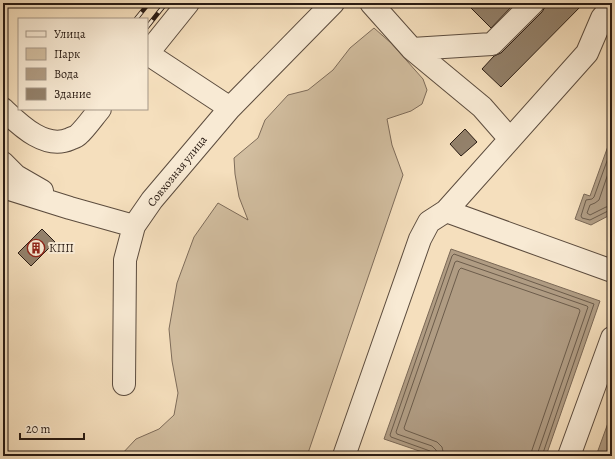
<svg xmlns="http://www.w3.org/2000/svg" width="615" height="459" font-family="Alegreya,serif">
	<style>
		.green { fill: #d2bea0; stroke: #7e6c5a }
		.water { fill: #b09c83; stroke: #7a6856 }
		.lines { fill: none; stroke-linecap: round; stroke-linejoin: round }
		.shore { stroke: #6c5c4b; stroke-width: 1 }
		.building { fill: #93816b; stroke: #291b13 }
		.minor-casing { stroke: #5c4c3e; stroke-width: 24 }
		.minor { stroke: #f8ead4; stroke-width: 22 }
		.rail-casing { stroke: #291b13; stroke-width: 4.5 }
		.rail { stroke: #f8ead4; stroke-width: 3; stroke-dasharray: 9; stroke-linecap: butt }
		.labels { text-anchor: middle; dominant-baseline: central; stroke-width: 4; stroke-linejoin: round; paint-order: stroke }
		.street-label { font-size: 12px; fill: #291b13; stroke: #f8ead4 }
		.poi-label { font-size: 12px; fill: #291b13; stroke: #f8ead4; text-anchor: start }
	</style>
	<rect width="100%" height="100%" fill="#f5dfbd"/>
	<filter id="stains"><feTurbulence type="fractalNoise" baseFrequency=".005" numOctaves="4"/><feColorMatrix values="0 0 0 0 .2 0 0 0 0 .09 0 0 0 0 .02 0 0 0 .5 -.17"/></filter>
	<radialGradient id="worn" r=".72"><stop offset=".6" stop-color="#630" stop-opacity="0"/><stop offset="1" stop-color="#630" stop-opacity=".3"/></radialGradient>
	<path class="green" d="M 374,28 L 391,43 L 423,79 L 427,90 L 422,104 L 411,111 L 387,119 L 392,145 L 403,175 L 307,456 L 120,456 L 136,439 L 159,429 L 174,415 L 178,393 L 172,361 L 169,329 L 177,283 L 194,237 L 218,203 L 248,220 L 239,197 L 235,174 L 234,158 L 258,138 L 265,120 L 288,95 L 308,90 L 333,70 L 350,48 Z"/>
	<path class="water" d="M 612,135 L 612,215 L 610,215 L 591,225 L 575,219 L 584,194 L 590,196 Z
		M 451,249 L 600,301 L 546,456 L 434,456 L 384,439 Z
		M 612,412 L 612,456 L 596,456 Z"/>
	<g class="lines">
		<path class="shore" d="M 612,147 L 594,197 L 592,199 L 586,200 L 581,216 L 582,218 L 590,220 L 608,211 L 612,211
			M 612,162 L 599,200 L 595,203 L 590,205 L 587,213 L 590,215 L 606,207 L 612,206
			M 433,456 L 432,453 L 430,451 L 391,437 L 390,435 L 452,256 L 454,254 L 594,304 L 542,456
			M 438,456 L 436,450 L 432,446 L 397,434 L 396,432 L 455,262 L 457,261 L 587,306 L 588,307 L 538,452 L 537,456
			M 444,456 L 442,447 L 437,442 L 405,430 L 404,428 L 459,270 L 461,268 L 579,309 L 580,311 L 532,450 L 531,456"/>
	</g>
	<path class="building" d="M 466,3 L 515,3 L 491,28 Z
		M 545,3 L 584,3 L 501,87 L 482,69 L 494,56 L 501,53 L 542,12 L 545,7 Z
		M 465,129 L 477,142 L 461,156 L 450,144 Z
		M 42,229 L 55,242 L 31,266 L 18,253 Z"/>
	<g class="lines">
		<defs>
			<path id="minor" d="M 371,3 L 412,49 L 482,107 L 510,139
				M 412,49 L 492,44 L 533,3
				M 147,54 L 188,3
				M 148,54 L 230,108
				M 3,109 C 20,125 45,150 70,139 C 72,138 76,137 78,135 C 85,129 94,116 100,109
				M 3,163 L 16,176 L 42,191
				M 3,187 L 70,208 L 134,226
				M 446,211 L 612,271
				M 124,384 L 125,260 L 134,226 L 152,200 L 230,108 L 333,3
				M 344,456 L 420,239 L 429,222 L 446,211 L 587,53 L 602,18 L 612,6
				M 569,456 L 612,338"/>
		</defs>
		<use href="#minor" class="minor-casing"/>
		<use href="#minor" class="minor"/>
		<defs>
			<path id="rail" d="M 136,19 L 149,3
				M 147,27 L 166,3"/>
		</defs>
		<use href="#rail" class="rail-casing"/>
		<use href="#rail" class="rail"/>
	</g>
	<defs>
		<symbol id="building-ring" viewBox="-11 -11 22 22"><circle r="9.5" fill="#f8ead4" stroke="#8f2418" stroke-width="1.5"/><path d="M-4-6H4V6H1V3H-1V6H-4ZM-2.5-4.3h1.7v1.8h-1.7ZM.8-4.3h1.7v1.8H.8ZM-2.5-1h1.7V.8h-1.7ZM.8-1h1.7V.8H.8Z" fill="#8f2418"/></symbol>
	</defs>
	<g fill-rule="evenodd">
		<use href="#building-ring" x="26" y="238" width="20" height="20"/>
	</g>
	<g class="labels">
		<g class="street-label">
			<text transform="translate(177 171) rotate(-51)">Совхозная улица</text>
		</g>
		<g class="poi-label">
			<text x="49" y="248">КПП</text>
		</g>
	</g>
	<rect width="615" height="459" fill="none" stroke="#f5dfbd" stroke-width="16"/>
	<rect x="4" y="4" width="607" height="451" fill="none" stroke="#291b13" stroke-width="2"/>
	<rect x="8" y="8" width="599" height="443" fill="none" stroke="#291b13"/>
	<rect x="18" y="18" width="130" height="92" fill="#f8ead4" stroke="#a59787"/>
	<rect x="26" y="31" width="20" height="6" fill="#f8ead4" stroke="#a59787"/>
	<text x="54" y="38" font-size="12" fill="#291b13">Улица</text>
	<rect x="26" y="48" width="20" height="12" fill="#d2bea0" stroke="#a59787"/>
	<text x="54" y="58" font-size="12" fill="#291b13">Парк</text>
	<rect x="26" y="68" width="20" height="12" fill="#b09c83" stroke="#a59787"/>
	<text x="54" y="78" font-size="12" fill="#291b13">Вода</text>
	<rect x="26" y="88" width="20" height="12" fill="#93816b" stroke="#a59787"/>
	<text x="54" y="98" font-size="12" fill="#291b13">Здание</text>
	<path d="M20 433v6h64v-6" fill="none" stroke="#291b13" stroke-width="2"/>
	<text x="26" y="433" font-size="12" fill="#291b13" stroke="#f8ead4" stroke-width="3" paint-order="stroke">20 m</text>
	<rect width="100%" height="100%" filter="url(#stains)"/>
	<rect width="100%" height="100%" fill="url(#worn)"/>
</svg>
